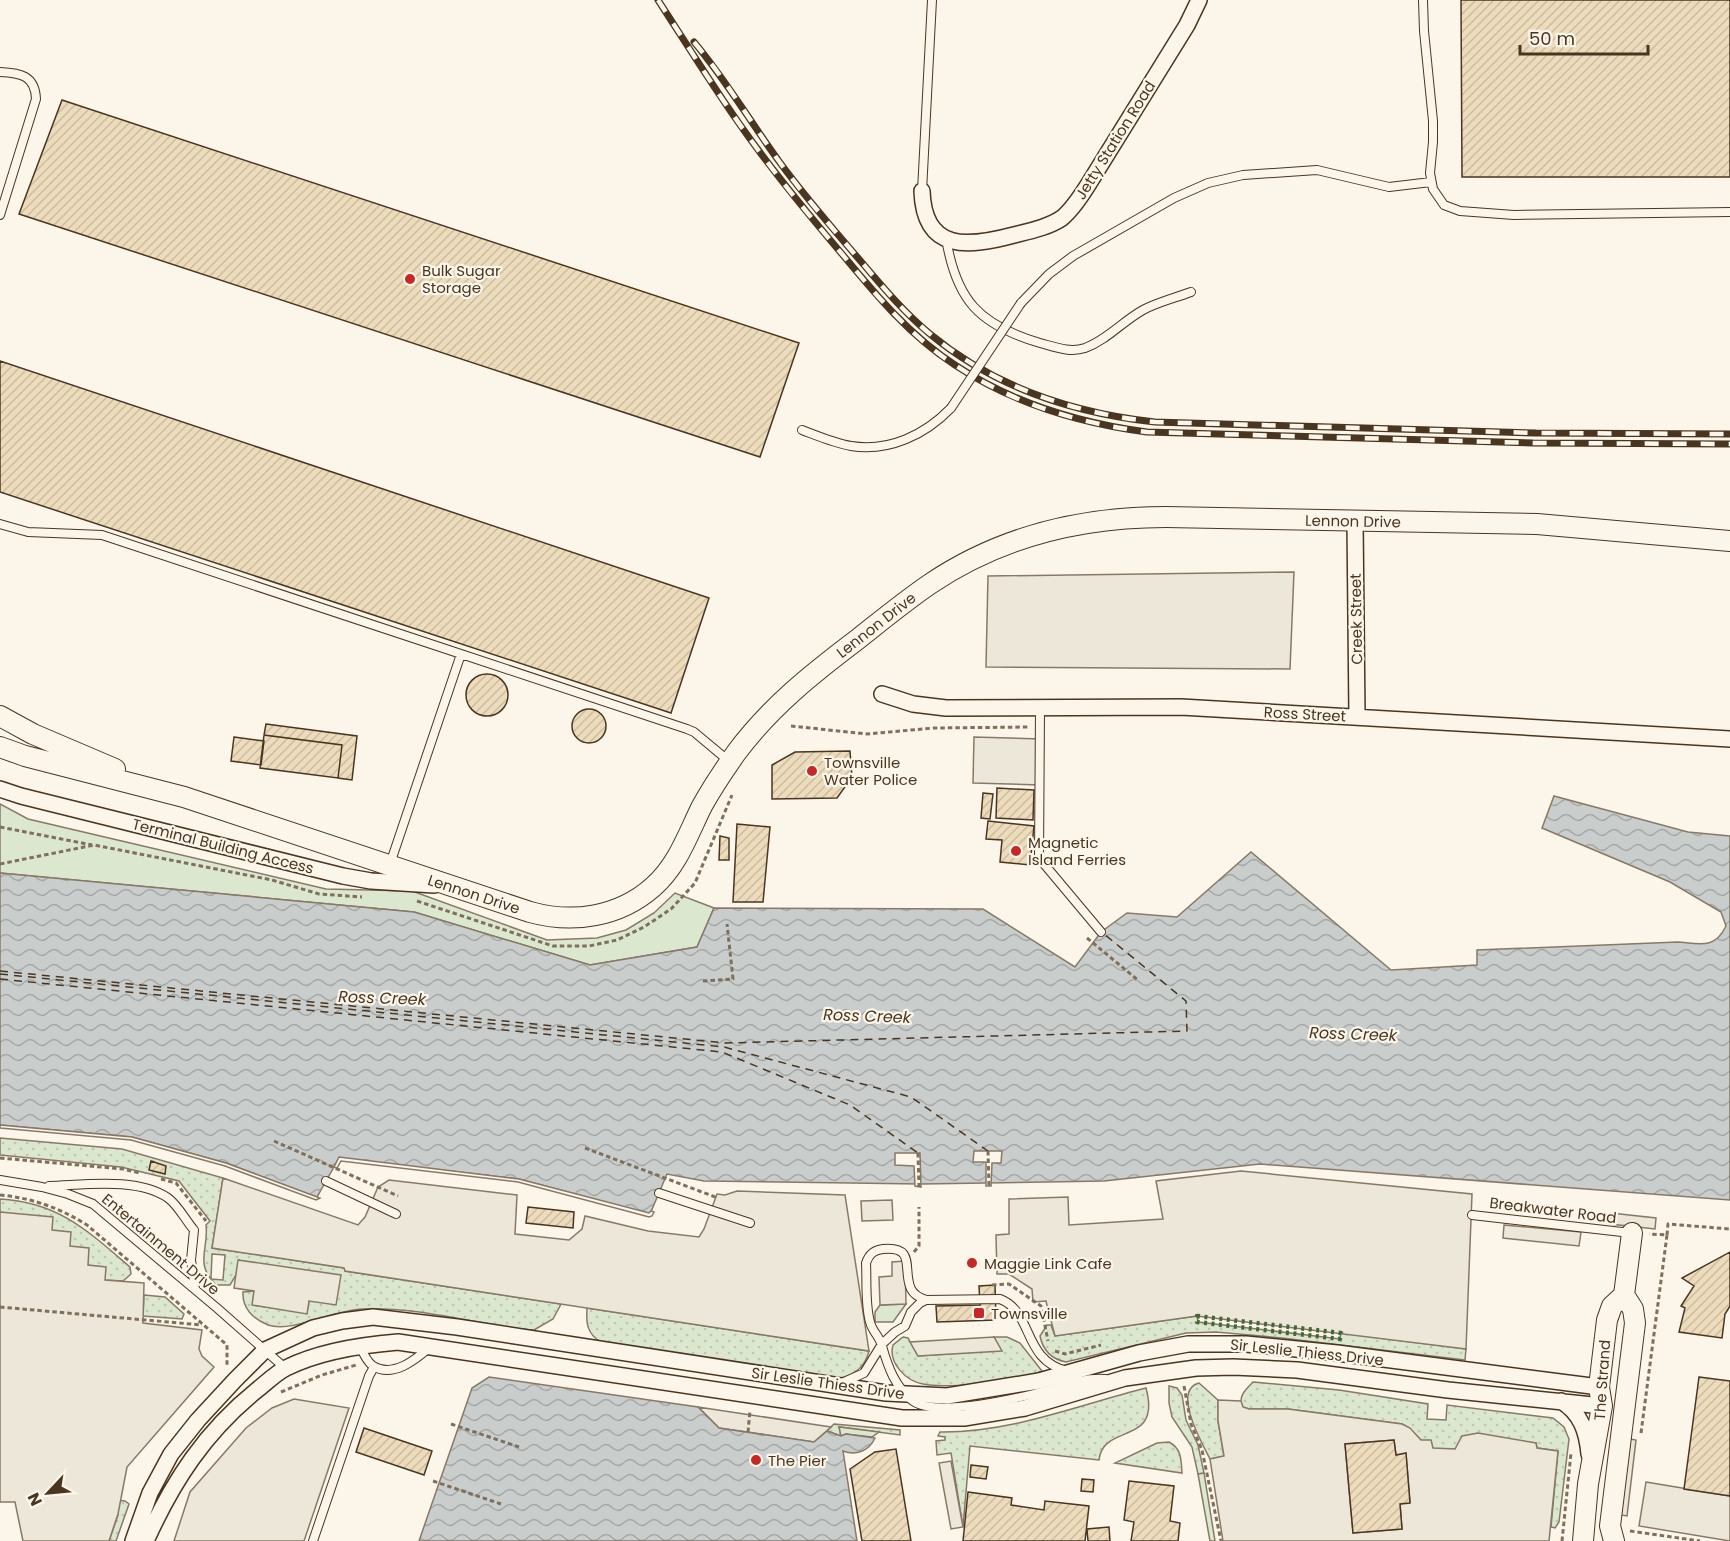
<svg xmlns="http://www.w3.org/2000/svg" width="1730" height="1541" font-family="Poppins,sans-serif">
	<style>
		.grass { fill: url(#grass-dots); stroke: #887966; stroke-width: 1.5; fill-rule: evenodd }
		.green { fill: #dce7d0; stroke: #887966; stroke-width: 1.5 }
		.parking { fill: #ede7d9; stroke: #887966; stroke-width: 1.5; fill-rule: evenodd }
		.water { fill: url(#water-waves); stroke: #887966; stroke-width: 1.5 }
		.pier { fill: #fbf6e9; stroke: #887966; stroke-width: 1.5 }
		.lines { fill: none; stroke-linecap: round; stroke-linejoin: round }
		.ferry { stroke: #4a3520; stroke-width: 1.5; stroke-dasharray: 8 6; stroke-linecap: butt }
		.building { fill: url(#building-hatch); stroke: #4a3520; stroke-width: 1.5 }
		.service-casing { stroke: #4a3520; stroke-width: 10 }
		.minor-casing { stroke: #4a3520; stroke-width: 18 }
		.tertiary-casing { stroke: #4a3520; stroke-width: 22 }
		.path { stroke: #7f6f5c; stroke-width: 3; stroke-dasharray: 4.5 3; stroke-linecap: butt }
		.service { stroke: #fbf6e9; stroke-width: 8 }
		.minor { stroke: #fbf6e9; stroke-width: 15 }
		.tertiary { stroke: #fbf6e9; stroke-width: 20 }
		.rail-casing { stroke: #4a3520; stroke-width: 7 }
		.rail { stroke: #fbf6e9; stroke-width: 4.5; stroke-dasharray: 14; stroke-linecap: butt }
		.service-bridge-casing { stroke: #4a3520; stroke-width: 10; stroke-linecap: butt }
		.service-bridge { stroke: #fbf6e9; stroke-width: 8 }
		.hedge { stroke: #436837; stroke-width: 4.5; stroke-dasharray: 3 4.5; stroke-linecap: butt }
		.poi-dot { fill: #c62828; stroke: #fbf6e9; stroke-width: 2 }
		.labels { text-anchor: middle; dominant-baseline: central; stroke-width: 4.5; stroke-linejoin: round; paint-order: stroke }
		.street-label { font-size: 15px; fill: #4a3520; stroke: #fbf6e9 }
		.poi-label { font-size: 15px; fill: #4a3520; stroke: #fbf6e9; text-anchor: start }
		.water-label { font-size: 16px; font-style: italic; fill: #4a3520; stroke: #fbf6e9 }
	</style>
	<defs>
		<pattern id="grass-dots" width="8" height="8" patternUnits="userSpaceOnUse" patternTransform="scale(1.5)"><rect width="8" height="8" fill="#dce7d0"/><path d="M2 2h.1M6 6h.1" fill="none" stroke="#bec7b2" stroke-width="1.8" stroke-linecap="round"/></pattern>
		<pattern id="water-waves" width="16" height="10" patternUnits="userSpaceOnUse" patternTransform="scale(1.5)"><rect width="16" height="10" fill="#c9cecd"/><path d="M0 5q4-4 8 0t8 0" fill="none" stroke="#a5a8a6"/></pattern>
		<pattern id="building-hatch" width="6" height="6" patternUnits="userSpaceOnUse" patternTransform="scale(1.5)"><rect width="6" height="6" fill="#ecdcbc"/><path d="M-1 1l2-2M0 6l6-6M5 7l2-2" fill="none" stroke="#ccbda1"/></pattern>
	</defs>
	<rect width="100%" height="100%" fill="#fbf6e9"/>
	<path class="grass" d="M 0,1138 L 122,1149 L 223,1178 L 212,1248 L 345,1268 L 345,1271 L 561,1304 L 553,1319 L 534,1330 C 518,1330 501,1326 484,1323 C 444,1316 403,1307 362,1309 C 333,1310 293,1333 268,1325 C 253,1319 242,1308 243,1292 L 254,1291 L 253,1305 L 307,1313 L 309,1301 L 239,1260 L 236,1275 L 230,1285 L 216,1285 C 194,1263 209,1250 206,1225 L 210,1221 L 179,1181 L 121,1167 L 0,1155 ZM 212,1254 L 225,1255 L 223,1280 L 211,1279 Z
		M 0,1199 C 58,1202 88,1231 130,1267 L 131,1274 L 123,1281 L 105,1280 L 52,1231 L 0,1212 Z
		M 144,1295 L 165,1297 L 184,1314 L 182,1319 L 143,1316 Z
		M 587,1308 L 869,1351 C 865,1367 856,1374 840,1378 L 601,1342 C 587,1334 586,1323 587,1308 Z
		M 1197,1316 L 1198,1322 L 1340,1339 L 1341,1333 L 1466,1349 L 1465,1360 L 1282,1338 L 1216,1332 L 1186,1333 L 1066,1362 C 1051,1359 1043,1351 1040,1336 L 1047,1325 L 1051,1325 L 1055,1336 Z
		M 903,1337 L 908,1338 L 918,1356 L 1001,1350 L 994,1337 L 1007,1337 L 1020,1343 L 1042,1371 C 1023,1381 946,1389 923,1384 C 906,1381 888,1363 893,1345 Z
		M 1253,1382 L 1339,1390 L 1428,1404 L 1427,1419 L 1446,1420 L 1447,1405 L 1553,1418 L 1564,1427 L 1569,1439 L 1559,1522 L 1555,1528 L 1551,1527 L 1558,1451 L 1537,1448 L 1536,1443 C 1517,1444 1445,1453 1432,1448 C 1420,1443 1414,1430 1402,1424 L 1288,1409 L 1249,1409 L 1243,1407 C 1237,1397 1246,1389 1253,1382 Z
		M 1199,1383 L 1218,1400 L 1218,1421 L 1224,1456 L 1210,1459 C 1203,1445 1171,1390 1199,1383 Z
		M 1169,1386 L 1177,1388 L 1182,1395 L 1186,1420 L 1198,1445 L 1204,1473 L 1198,1474 L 1192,1447 L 1172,1417 L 1169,1403 Z
		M 1146,1388 C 1162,1447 1103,1422 1099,1460 L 970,1446 L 963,1527 L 951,1453 L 937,1455 L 936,1441 L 945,1440 L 945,1437 L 938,1436 L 940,1432 C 1011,1433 1078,1405 1146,1388 Z
		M 834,1424 L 900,1430 L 900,1435 L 839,1427 L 841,1436 L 827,1431 Z
		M 1169,1442 C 1182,1449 1181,1460 1182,1473 L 1115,1463 L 1157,1443 Z
		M 116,1500 L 125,1501 L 129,1504 L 116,1541 L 109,1541 L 118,1515 Z"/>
	<path class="green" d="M 0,804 L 28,819 L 326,889 L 412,891 L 547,940 L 597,938 L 626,930 L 654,913 L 675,893 L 714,908 L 697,947 L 590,965 L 414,912 L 0,873 Z
		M 906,1304 L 893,1322 L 875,1322 L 875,1312 L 880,1305 Z
		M 839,1427 L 879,1432 L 872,1437 L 846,1434 L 841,1436 Z
		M 1204,1473 L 1215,1541 L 1210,1541 L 1198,1474 Z"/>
	<path class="parking" d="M 1294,572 L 1290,669 L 986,667 L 988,576 Z
		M 974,737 L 1041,739 L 1040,785 L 973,783 Z
		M 1241,1171 L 1472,1194 L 1466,1349 L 1197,1316 L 1055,1336 L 1046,1301 L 1033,1302 L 1032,1289 L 1009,1274 L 997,1274 L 996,1235 L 1009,1234 L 1009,1199 L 1068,1197 L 1069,1225 L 1163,1219 L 1156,1181 Z
		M 223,1178 L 358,1225 L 365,1217 L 378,1187 L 389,1180 L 517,1195 L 515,1234 L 569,1240 L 582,1229 L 585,1216 L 648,1231 L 699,1237 L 704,1229 L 717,1194 L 725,1195 L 737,1191 L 845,1195 L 869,1351 L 345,1271 L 344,1268 L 212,1248 Z
		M 892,1200 L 893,1220 L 862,1221 L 861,1201 Z
		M 0,1212 L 53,1217 L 52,1230 L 71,1232 L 70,1246 L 89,1248 L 88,1265 L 106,1267 L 105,1280 L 144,1283 L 143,1323 L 202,1330 L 199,1349 L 202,1356 L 214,1367 L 127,1467 L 118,1514 L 109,1541 L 23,1541 L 15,1502 L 0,1502 Z
		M 1611,1213 L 1656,1218 L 1655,1229 L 1610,1224 Z
		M 1504,1225 L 1581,1232 L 1579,1246 L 1503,1238 Z
		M 238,1260 L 341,1275 L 336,1305 L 309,1301 L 307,1314 L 252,1305 L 254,1291 L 234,1288 Z
		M 905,1261 L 906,1304 L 880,1305 L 879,1277 L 892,1276 L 892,1262 Z
		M 994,1337 L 1002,1351 L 918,1356 L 910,1342 Z
		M 294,1399 L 349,1408 L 304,1541 L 174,1541 L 190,1492 L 246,1428 L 272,1408 Z
		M 1218,1400 L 1241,1401 L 1243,1407 L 1249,1409 L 1288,1409 L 1402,1424 L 1410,1428 L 1421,1440 L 1431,1440 L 1433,1448 L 1455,1449 L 1462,1436 L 1478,1433 L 1536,1443 L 1537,1448 L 1558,1451 L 1549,1541 L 1223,1541 L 1210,1459 L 1224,1456 L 1218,1421 ZM 1394,1440 L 1396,1455 L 1406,1454 L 1410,1502 L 1400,1504 L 1402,1529 L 1353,1533 L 1345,1444 Z
		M 698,1407 L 831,1427 L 814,1442 L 719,1428 Z
		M 1630,1439 L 1636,1440 L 1627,1516 L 1621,1515 Z
		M 951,1461 L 963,1527 L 951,1529 L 939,1463 Z
		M 1646,1482 L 1730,1496 L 1730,1541 L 1639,1526 Z"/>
	<path class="water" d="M 1554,796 L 1688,832 L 1730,836 L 1730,1200 L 1260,1164 L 1104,1181 L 921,1184 L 704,1181 L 667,1174 L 650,1214 L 519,1179 L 339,1158 L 317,1197 L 226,1163 L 132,1137 L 0,1125 L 0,873 L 414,912 L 590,965 L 697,947 L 714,908 L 983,909 L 1075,967 L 1101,932 L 1127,913 L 1177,917 L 1251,852 L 1391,970 L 1477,965 L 1477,950 L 1678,942 C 1701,944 1715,949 1726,926 L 1721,912 L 1670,882 L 1542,828 Z
		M 489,1377 L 698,1407 L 719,1428 L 814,1442 L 827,1431 L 841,1436 L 846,1434 L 875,1438 C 869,1451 856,1456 843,1451 L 857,1541 L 419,1541 L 472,1388 Z"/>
	<path class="pier" d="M 0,1125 L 132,1137 L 226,1163 L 320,1198 L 316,1200 L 225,1166 L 131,1140 L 0,1128 Z
		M 974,1151 L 1002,1151 L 1001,1163 L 992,1163 L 991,1186 L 986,1186 L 986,1162 L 973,1162 Z
		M 895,1153 L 920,1153 L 921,1187 L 915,1186 L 914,1166 L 895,1165 Z
		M 339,1157 L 519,1179 L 649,1213 L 651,1211 L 654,1212 L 652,1216 L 649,1217 L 518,1182 L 341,1161 L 337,1168 L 334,1167 Z"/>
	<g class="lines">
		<path class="ferry" d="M 0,971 L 725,1043 L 1187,1031 L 1186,1001 L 1104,934
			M 0,974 L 724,1047 L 911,1097 L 988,1151
			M 0,979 L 722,1052 L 850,1105 L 918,1153"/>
	</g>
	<path class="building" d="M 1461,0 L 1730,0 L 1730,177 L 1462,177 Z
		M 62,100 L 799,343 L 760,457 L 19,214 Z
		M 0,361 L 709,598 L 671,713 L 0,492 Z
		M466 695a21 21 0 1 1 42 0a21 21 0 1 1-42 0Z
		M572 726a17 17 0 1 1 34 0a17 17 0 1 1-34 0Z
		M 266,724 L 357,736 L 352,780 L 338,778 L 342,745 L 264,735 Z
		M 264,735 L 342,745 L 338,778 L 260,768 Z
		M 234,737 L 264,741 L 261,765 L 231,761 Z
		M 850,751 L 852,777 L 837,798 L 772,799 L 772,765 L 795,752 Z
		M 997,788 L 1034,790 L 1033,820 L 996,818 Z
		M 983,793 L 993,794 L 990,819 L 981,818 Z
		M 988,821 L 1034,826 L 1030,865 L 1000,862 L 1002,840 L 986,839 Z
		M 737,824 L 770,827 L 763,902 L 733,902 Z
		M 720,836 L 729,838 L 729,860 L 719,860 Z
		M 151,1161 L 166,1166 L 165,1174 L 149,1170 Z
		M 528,1207 L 574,1212 L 573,1228 L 526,1223 Z
		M 1730,1252 L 1730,1306 L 1725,1314 L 1722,1338 L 1679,1332 L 1685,1308 L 1681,1306 L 1694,1286 L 1682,1278 Z
		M 995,1285 L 996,1320 L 937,1322 L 936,1306 L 980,1305 L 979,1286 Z
		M 1699,1377 L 1730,1381 L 1730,1496 L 1684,1489 Z
		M 364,1428 L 432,1451 L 424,1475 L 356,1452 Z
		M 1394,1440 L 1396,1455 L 1406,1453 L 1410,1503 L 1400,1504 L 1402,1529 L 1353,1533 L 1345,1444 Z
		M 896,1449 L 911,1541 L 862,1541 L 850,1469 L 875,1452 Z
		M 971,1465 L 988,1467 L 986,1479 L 970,1477 Z
		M 1082,1479 L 1094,1480 L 1093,1492 L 1081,1491 Z
		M 1129,1481 L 1174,1486 L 1170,1521 L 1180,1523 L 1178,1541 L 1131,1541 L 1134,1522 L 1124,1520 Z
		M 968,1492 L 1012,1498 L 1011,1505 L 1044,1510 L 1045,1501 L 1089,1506 L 1085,1541 L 963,1541 Z
		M 1109,1527 L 1110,1541 L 1088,1541 L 1087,1529 Z"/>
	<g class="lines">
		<defs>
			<path id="service" d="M 1423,0 L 1424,31 L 1433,121 L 1433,142 L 1430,173 L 1433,189 L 1444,205 L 1460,211 L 1514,215 L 1730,212
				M 0,72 C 20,73 35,75 36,99 L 0,215
				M 922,191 L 932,0
				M 946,238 C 956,300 979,325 1040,343 C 1055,347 1070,353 1085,348 C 1107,340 1123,321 1143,310 C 1158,302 1175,298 1191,292
				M 1021,303 L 1049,274 L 1073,256 L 1174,198 L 1208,183 L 1243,175 L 1317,170 L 1389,187 L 1431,182
				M 802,430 C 818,436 834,443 851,446 C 889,452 925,435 951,408
				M 0,524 L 28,532 L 102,535 L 461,654
				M 1040,708 L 1039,858 L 1101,932
				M 390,864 L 461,654 L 687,729 L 694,732 L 730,762
				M 0,1180 L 42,1187 L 68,1194 L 93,1204 L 217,1308 L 285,1368
				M 326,1181 L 396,1214
				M 49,1186 C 85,1185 137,1177 168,1198 C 178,1205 186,1221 194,1230 L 191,1260 L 195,1289
				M 659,1193 L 750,1223
				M 1472,1215 L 1631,1233
				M 360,1346 C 363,1353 367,1362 373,1366 C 393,1378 415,1360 429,1348
				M 1067,1371 C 1022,1360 1034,1312 1000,1299 L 926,1300 C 920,1298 914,1295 911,1289 C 902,1270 917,1246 883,1249 C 874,1250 869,1254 866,1263 C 867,1282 865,1304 870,1322 C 872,1331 880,1337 882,1346 C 888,1367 895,1387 913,1401 C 935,1417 1008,1400 1034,1394 C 1059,1388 1080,1377 1105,1379
				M 842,1383 L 864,1373 L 882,1344 L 895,1332 L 905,1326 L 911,1312 L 920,1303 L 926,1300
				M 313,1541 L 369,1376 L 374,1367"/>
			<path id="minor" d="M 922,191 C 924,253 969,247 1014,235 C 1030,231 1049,227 1062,218 C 1073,209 1081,196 1088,185 L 1187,25 L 1199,0
				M 1355,521 L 1357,717
				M 882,694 L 913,704 L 946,708 L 1181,707 L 1730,739
				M 0,789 L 21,796 L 343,876 L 371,881 L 434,885
				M 1561,1401 C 1581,1413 1587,1432 1589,1454
				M 133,1541 L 150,1493 L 171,1454 L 198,1420 L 235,1380 L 265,1350 L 313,1328 L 342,1321 L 373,1317 L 457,1327 L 886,1393 L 947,1396 L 1039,1381 L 1139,1353 L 1188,1344 L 1246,1344 L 1337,1353 L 1599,1387
				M 146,1541 C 173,1481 205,1432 257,1390 C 266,1383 276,1373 286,1368 C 320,1351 361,1345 398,1342 L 902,1418 L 964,1418 L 1025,1408 L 1125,1378 L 1196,1368 L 1233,1367 L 1297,1370 L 1448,1390 L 1602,1406"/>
			<path id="tertiary" d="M 0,716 L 33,734 L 115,769
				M 0,747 L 25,756 L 184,797 L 530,912 C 573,924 619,917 653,887 C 678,865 688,834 702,806 C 712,788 724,770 736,753 C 770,707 813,673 858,639 C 882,620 905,601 930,584 C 1001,536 1082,517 1166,517 L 1537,524 L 1730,541
				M 1583,1541 L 1588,1484 L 1602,1406 L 1599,1387 L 1607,1320 L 1612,1306 L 1624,1295 L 1632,1233
				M 1614,1541 L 1610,1526 L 1635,1323 L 1633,1309 L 1624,1295"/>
		</defs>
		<use href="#service" class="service-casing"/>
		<use href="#minor" class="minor-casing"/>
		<use href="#tertiary" class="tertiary-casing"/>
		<path class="path" d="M 791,726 L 867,734 L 934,728 L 1029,727
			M 0,827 L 92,845
			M 0,864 L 94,845 L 272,880 L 319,894 L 362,897
			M 417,901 L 553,946 L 589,946 L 617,940 L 644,927 L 671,909 L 695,883 L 732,795
			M 1087,938 L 1139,981
			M 703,981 L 733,979 L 727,924
			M 274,1141 L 398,1196
			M 585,1148 L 718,1198
			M 988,1151 L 989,1186
			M 918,1153 L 919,1187
			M 0,1158 L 123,1169 L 140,1173
			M 161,1179 L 176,1183 L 206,1221
			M 0,1195 C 32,1198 60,1208 87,1225 L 227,1345 L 227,1366
			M 1667,1235 L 1668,1224 L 1730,1229
			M 914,1252 L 919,1246 L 919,1207
			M 992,1285 L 1009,1284 L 1041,1306 L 1048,1341
			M 0,1307 L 202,1325
			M 1055,1351 L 1065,1354 L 1101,1345
			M 1184,1386 L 1191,1424 L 1202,1450 L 1221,1541
			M 281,1392 L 322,1375 L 356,1365
			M 451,1424 L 519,1447
			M 748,1432 L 750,1410
			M 1641,1433 L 1667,1235 L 1649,1234
			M 433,1481 L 501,1504
			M 1630,1531 L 1700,1541
			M 1562,1541 L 1571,1453"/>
		<use href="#service" class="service"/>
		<use href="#minor" class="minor"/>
		<use href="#tertiary" class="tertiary"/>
		<defs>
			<path id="rail" d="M 658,0 C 686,43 713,87 743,129 C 774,173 808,214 842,254 C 876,295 910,336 955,365 C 1014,404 1078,423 1147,432 L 1533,443 L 1730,444
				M 694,42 C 726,80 751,123 781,164 C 803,194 828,223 852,251 C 877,280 901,310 930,334 C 994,387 1073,413 1155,422 L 1536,433 L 1730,434"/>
		</defs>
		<use href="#rail" class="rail-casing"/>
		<use href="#rail" class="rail"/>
		<defs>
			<path id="service-bridge" d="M 951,408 L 1021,303"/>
		</defs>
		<use href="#service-bridge" class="service-bridge-casing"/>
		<use href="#service-bridge" class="service-bridge"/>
		<path class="hedge" d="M 1197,1316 L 1341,1333 L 1340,1339 L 1197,1322 Z"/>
	</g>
	<g class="poi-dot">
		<circle cx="410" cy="279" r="6"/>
		<circle cx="812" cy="771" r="6"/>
		<circle cx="1016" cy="851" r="6"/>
		<circle cx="972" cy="1263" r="6"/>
		<rect x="973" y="1307" width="12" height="12" rx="3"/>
		<circle cx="756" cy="1460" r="6"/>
	</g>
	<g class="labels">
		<g class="street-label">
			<text transform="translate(1115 140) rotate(-58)">Jetty Station Road</text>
			<text transform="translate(1353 521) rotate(1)">Lennon Drive</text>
			<text transform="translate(1356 619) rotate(-91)">Creek Street</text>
			<text transform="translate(876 625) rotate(-38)">Lennon Drive</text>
			<text transform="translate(1305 714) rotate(3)">Ross Street</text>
			<text transform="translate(223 846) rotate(14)">Terminal Building Access</text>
			<text transform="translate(474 894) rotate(18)">Lennon Drive</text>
			<text transform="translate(1553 1210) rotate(7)">Breakwater Road</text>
			<text transform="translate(161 1244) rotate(40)">Entertainment Drive</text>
			<text transform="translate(1307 1352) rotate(6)">Sir Leslie Thiess Drive</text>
			<text transform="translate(1602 1380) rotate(-86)">The Strand</text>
			<text transform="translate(828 1383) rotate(8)">Sir Leslie Thiess Drive</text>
		</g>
		<g class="poi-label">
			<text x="422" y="270">Bulk Sugar<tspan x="422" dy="17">Storage</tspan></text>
			<text x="824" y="762">Townsville<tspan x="824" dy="17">Water Police</tspan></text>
			<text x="1028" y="842">Magnetic<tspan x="1028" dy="17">Island Ferries</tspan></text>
			<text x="984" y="1263">Maggie Link Cafe</text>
			<text x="991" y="1313">Townsville</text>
			<text x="768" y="1460">The Pier</text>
		</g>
		<g class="water-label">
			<text transform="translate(382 998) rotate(2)">Ross Creek</text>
			<text transform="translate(867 1016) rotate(2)">Ross Creek</text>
			<text transform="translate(1353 1034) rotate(2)">Ross Creek</text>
		</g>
	</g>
	<g transform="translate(48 1493) rotate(244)" stroke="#fbf6e9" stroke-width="4.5" paint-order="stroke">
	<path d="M0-4.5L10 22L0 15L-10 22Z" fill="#4a3520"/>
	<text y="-9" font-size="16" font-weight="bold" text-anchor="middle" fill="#4a3520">N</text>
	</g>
	<path d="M1520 45v9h128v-9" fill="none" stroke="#4a3520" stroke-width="3"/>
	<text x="1529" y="45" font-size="18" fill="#4a3520" stroke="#fbf6e9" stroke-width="4.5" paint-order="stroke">50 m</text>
</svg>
